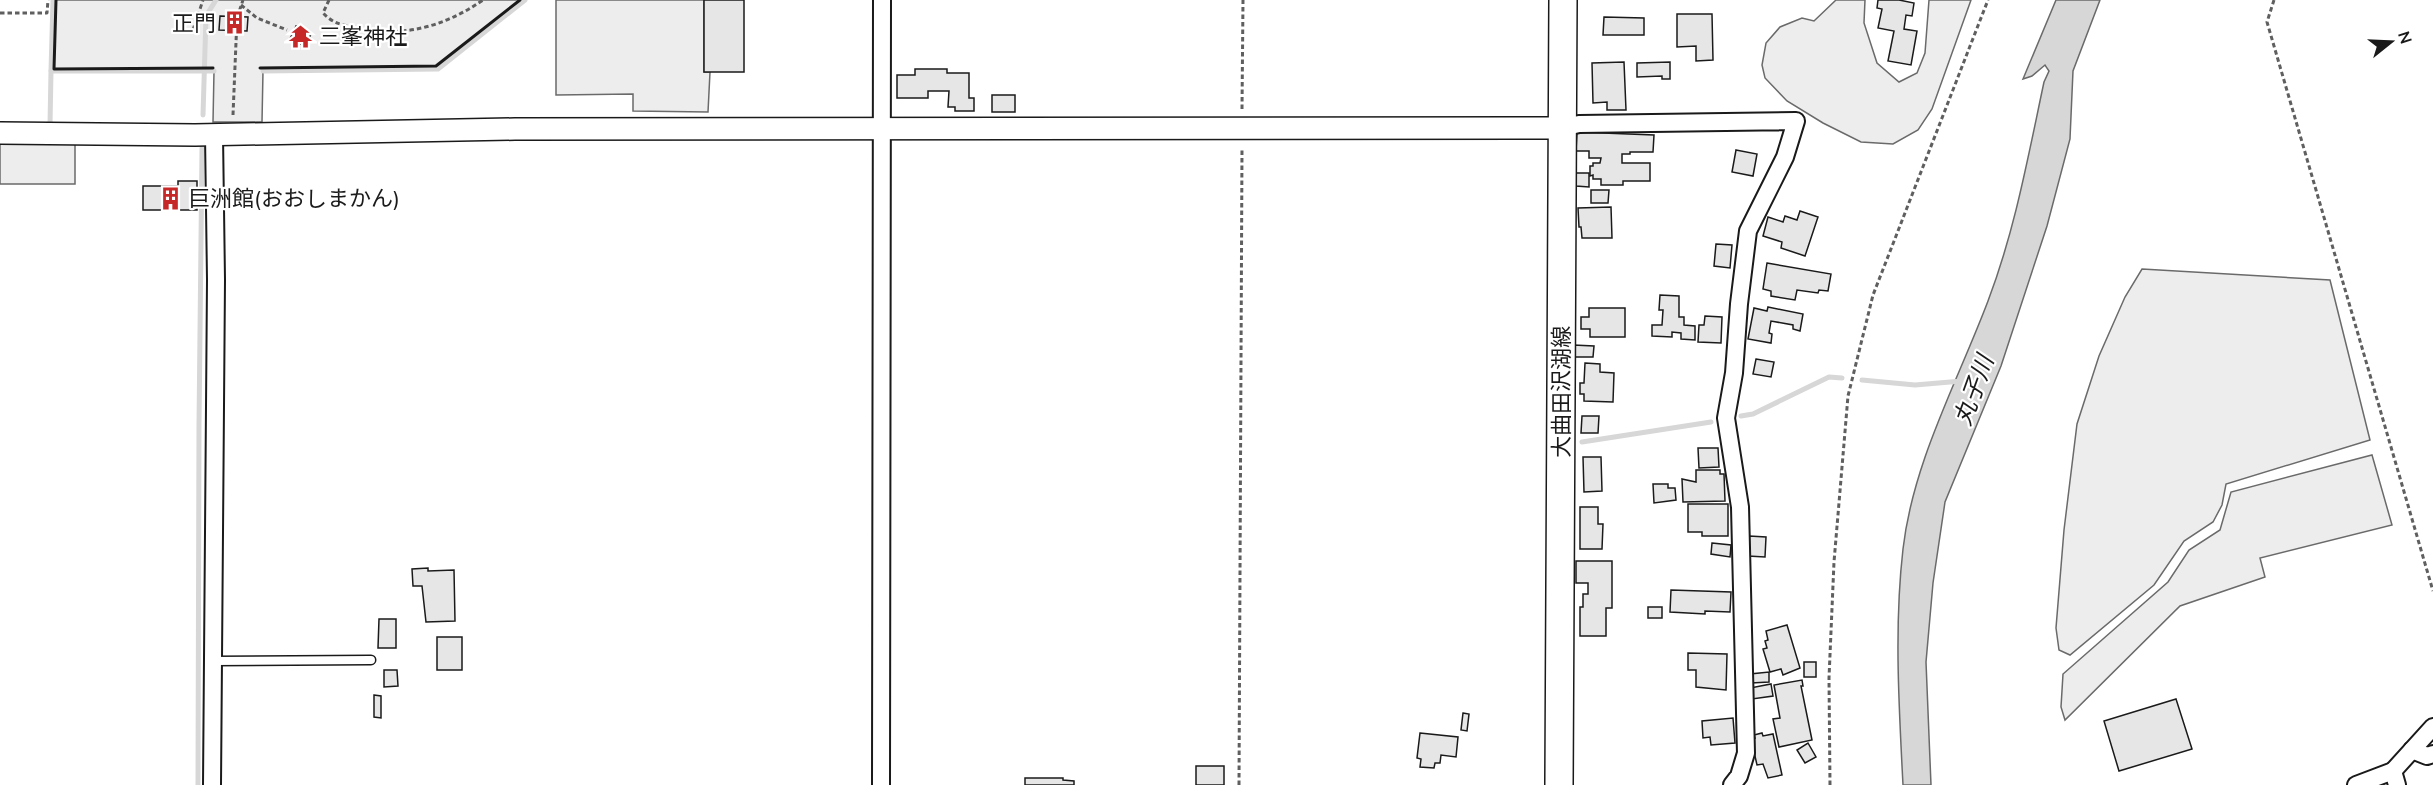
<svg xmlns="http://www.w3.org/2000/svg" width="2433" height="785" font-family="Mulish,'Noto Sans JP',sans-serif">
<rect width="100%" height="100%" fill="#fff"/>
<!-- built -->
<g fill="#ededed" stroke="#6a6a6a" stroke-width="1.5">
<path d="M 53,0 L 525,0 L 438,69 L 263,71 L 262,122 L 213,122 L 214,71 L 51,71 Z"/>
<path d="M 556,0 L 704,0 L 704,72 L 710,72 L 708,112 L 633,111 L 633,94 L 556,95 Z"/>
<path d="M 1836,0 L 1865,0 L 1864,23 L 1877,63 L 1899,82 L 1917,73 L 1925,53 L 1929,0 L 1971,0 L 1932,109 L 1918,130 L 1893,144 L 1861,142 L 1823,123 L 1787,101 L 1765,78 L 1762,65 L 1766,43 L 1780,27 L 1802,18 L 1814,21 Z"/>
<path d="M 75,140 L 75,184 L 0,184 L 0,141 Z"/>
<path d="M 2142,269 L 2330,280 L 2370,440 L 2226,484 L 2222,505 L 2213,522 L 2184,541 L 2154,585 L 2070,655 L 2059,650 L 2056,628 L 2064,530 L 2077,424 L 2099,356 L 2125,297 Z"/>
<path d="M 2372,455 L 2392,525 L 2260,558 L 2265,577 L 2180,606 L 2065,720 L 2061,707 L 2063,674 L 2168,582 L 2189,550 L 2220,530 L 2231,492 Z"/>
</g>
<!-- water -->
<path fill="#d7d7d7" stroke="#6a6a6a" stroke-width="1.5" d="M 2056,0 L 2100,0 L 2073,71 L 2070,139 L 2047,226 L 2001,366 L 1945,502 L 1933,583 L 1926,662 L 1931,785 L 1903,785 C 1899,707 1894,627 1903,549 C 1913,462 1957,383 1988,301 C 2015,230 2028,157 2044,82 L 2049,71 L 2045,65 L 2032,76 L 2023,79 Z"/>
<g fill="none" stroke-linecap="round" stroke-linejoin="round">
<!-- stream -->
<g stroke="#d7d7d7" stroke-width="5">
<path d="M 51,71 L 53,0"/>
<path d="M 263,71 L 438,69 L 525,0"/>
<path d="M 203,115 L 206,16 L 216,0"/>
<path d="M 47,125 L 50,125 L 51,71 L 214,71"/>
<path d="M 1862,380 L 1915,385 L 1962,381"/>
<path d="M 1741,416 L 1753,414 L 1829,377 L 1842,378"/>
<path d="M 1582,442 L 1711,422"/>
<path d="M 198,785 L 199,425 L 202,148"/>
</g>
</g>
<!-- building -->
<g fill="#e6e6e6" stroke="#1a1a1a" stroke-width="1.5">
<rect x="704" y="0" width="40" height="72"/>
<path d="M 1878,0 L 1899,0 L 1914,3 L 1912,16 L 1906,15 L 1904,29 L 1917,31 L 1911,65 L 1888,61 L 1894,31 L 1878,28 L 1882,9 L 1877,8 Z"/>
<path d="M 1677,14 L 1712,14 L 1713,60 L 1696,61 L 1696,46 L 1677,47 Z"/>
<path d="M 220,16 L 248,17 L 247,31 L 219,30 Z"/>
<path d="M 1604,17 L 1644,18 L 1644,35 L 1603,35 Z"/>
<path d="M 296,26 L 311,34 L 305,46 L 290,39 Z"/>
<path d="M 1624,62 L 1626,110 L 1607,110 L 1607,102 L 1593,103 L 1592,63 Z"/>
<path d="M 1670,62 L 1670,79 L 1662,79 L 1662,76 L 1637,77 L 1637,63 Z"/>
<path d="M 915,69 L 947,69 L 947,73 L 969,73 L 969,98 L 974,98 L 974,111 L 955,111 L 955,107 L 948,107 L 949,91 L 928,91 L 928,98 L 897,98 L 897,75 L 915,75 Z"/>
<rect x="992" y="95" width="23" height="17"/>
<path d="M 1577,132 L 1654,135 L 1653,152 L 1630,152 L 1630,154 L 1622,154 L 1622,163 L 1650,163 L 1650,181 L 1623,181 L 1623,185 L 1601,185 L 1601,179 L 1593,179 L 1593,175 L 1590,176 L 1590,166 L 1593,166 L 1593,163 L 1600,163 L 1601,158 L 1589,158 L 1589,151 L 1576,151 Z"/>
<path d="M 1736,150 L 1757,154 L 1753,176 L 1732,172 Z"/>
<path d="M 1576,173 L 1589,173 L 1589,187 L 1576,186 Z"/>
<path d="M 178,181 L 197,181 L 197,210 L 143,210 L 143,186 L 178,186 Z"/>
<path d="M 1591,190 L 1609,190 L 1608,203 L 1591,203 Z"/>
<path d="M 1611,207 L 1612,238 L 1582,238 L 1581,227 L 1579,227 L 1578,208 Z"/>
<path d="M 1800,211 L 1818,217 L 1805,256 L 1781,248 L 1782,242 L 1763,236 L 1768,217 L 1783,222 L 1785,216 L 1797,220 Z"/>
<path d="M 1716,244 L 1732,245 L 1730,268 L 1714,266 Z"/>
<path d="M 1767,263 L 1831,274 L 1828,291 L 1819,290 L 1818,293 L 1797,290 L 1795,300 L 1771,296 L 1771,291 L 1763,289 Z"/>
<path d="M 1660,295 L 1679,296 L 1679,317 L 1684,317 L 1684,325 L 1695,326 L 1695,340 L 1681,339 L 1681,333 L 1672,332 L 1672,337 L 1652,336 L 1652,325 L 1662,325 L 1663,310 L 1659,310 Z"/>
<path d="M 1768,307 L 1803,314 L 1800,331 L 1793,329 L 1793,325 L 1771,321 L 1769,333 L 1772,334 L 1771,343 L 1748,339 L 1754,308 L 1767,311 Z"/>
<path d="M 1589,308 L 1625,308 L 1625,337 L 1590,337 L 1590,329 L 1581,329 L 1581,317 L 1589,317 Z"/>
<path d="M 1705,316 L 1722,317 L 1721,343 L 1698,342 L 1699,325 L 1704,325 Z"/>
<path d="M 1573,345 L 1594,346 L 1593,357 L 1572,357 Z"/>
<path d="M 1756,359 L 1774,362 L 1771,377 L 1753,374 Z"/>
<path d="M 1585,363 L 1600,364 L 1600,372 L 1614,373 L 1613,402 L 1584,401 L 1584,394 L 1580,394 L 1580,383 L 1584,383 Z"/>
<path d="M 1582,416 L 1599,416 L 1598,433 L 1581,433 Z"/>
<path d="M 1698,448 L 1718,448 L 1719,467 L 1699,468 Z"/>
<path d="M 1583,457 L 1601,457 L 1602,491 L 1584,492 Z"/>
<path d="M 1696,470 L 1720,470 L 1720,474 L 1724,474 L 1725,501 L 1683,502 L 1682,479 L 1696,482 Z"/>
<path d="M 1653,484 L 1668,484 L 1668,488 L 1675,488 L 1676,500 L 1654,503 Z"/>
<path d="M 1688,504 L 1728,504 L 1728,536 L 1702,536 L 1702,532 L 1688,532 Z"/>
<path d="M 1580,507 L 1598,507 L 1598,524 L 1603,524 L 1602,549 L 1580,549 Z"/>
<path d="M 1749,536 L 1766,537 L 1765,557 L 1748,556 Z"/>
<path d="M 1712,543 L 1731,545 L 1730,557 L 1711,554 Z"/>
<path d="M 1576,561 L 1612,561 L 1612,608 L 1606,608 L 1606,636 L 1580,636 L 1580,607 L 1583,607 L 1583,594 L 1588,594 L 1588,583 L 1576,583 Z"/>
<path d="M 428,568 L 428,571 L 454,570 L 455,621 L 426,622 L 422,586 L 413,586 L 412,569 Z"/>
<path d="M 1671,590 L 1731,592 L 1730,612 L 1705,611 L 1705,614 L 1670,612 Z"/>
<rect x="1648" y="607" width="14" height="11"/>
<path d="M 379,619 L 396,619 L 396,648 L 378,648 Z"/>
<path d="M 1787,625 L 1800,668 L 1783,675 L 1781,669 L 1770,672 L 1763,649 L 1767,648 L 1765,641 L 1768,640 L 1766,631 Z"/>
<rect x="437" y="637" width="25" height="33"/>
<path d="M 1688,653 L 1727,654 L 1726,690 L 1696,687 L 1696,670 L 1688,670 Z"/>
<rect x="1804" y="662" width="12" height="15"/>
<path d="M 384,670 L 397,670 L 398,686 L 384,687 Z"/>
<path d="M 1769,672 L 1769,682 L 1751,683 L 1750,674 Z"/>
<path d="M 1802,680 L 1803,686 L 1801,686 L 1812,740 L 1779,747 L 1773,719 L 1780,718 L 1774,685 Z"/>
<path d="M 1771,684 L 1773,696 L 1752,699 L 1750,688 Z"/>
<path d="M 374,695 L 381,696 L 381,718 L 374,717 Z"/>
<path d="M 2176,699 L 2192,749 L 2119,771 L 2104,721 Z"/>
<path d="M 1463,713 L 1469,714 L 1467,731 L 1461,730 Z"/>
<path d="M 1733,718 L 1735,743 L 1711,745 L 1710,737 L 1703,738 L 1702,721 Z"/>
<path d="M 1420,733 L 1458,737 L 1456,757 L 1441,755 L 1440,763 L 1435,763 L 1434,768 L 1420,767 L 1421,759 L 1417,758 Z"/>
<path d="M 1762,733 L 1763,736 L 1773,734 L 1782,775 L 1768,778 L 1763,764 L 1757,765 L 1751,738 L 1755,738 L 1754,735 Z"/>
<path d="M 1808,743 L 1816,757 L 1805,763 L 1797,750 Z"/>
<rect x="1196" y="766" width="28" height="19"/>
<path d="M 1025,778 L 1063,778 L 1063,780 L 1074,781 L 1074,785 L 1025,785 Z"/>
</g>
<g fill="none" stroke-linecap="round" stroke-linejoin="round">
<defs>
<path id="service" d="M 213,661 L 371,660"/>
<g id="minor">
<path d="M 1562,128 L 1579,124 L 1796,121 L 1785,157 L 1748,231 L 1739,304 L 1734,373 L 1726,418 L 1740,507 L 1746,753 L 1739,776 L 1732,785"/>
<path d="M 2412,750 L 2427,756 L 2433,754"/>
<path d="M 2393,771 L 2433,727"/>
<path d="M 212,785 L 216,280 L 214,135"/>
<path d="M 881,785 L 882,0"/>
<path d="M 2356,785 L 2393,771 L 2397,785"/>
</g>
<path id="tertiary" d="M 0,133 L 195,135 L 515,129 L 1562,128"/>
<path id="primary" d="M 1559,785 L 1563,0"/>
</defs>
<!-- service casing -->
<use href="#service" stroke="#1a1a1a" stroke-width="11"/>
<!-- minor casing -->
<use href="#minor" stroke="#1a1a1a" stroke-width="20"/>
<!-- tertiary casing -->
<use href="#tertiary" stroke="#1a1a1a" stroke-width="24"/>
<!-- primary casing -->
<use href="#primary" stroke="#1a1a1a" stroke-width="30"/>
<!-- path -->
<g stroke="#5f5f5f" stroke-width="3" stroke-dasharray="4.5 3" stroke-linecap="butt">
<path d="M 329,0 L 323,13 C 334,24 340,24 356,28 C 402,38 444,27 483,0"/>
<path d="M 2274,0 L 2267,22 L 2433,591"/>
<path d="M 241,5 L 257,18 L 287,30"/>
<path d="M 0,13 L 47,13 L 48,0"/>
<path d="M 193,30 L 203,0"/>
<path d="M 1242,109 L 1243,0"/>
<path d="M 233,115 L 237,18 L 243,0"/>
<path d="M 1239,785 L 1242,149"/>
<path d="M 1830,785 L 1829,678 L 1834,562 L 1848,396 L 1873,295 L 1988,0"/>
</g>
<!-- service -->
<use href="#service" stroke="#fff" stroke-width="8"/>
<!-- minor -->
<use href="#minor" stroke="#fff" stroke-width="16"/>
<!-- tertiary -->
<use href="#tertiary" stroke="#fff" stroke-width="21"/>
<!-- primary -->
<use href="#primary" stroke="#fff" stroke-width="27"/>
<!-- wall -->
<g stroke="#1a1a1a" stroke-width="3">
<path d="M 56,0 L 54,69 L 213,68"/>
<path d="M 260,68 L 436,66 L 520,0"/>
</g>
</g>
<!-- icons -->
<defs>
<symbol id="building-bare" viewBox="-9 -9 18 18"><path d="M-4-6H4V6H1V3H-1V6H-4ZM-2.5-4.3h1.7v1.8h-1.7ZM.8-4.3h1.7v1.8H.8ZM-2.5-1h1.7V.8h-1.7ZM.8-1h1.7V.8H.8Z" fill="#c62828" stroke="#fff" stroke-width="2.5" paint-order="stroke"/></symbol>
<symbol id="temple-bare" viewBox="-9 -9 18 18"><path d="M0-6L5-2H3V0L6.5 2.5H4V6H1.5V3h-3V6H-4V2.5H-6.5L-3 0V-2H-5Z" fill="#c62828" stroke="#fff" stroke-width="2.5" paint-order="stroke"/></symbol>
</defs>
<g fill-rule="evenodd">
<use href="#building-bare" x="218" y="6" width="33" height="33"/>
<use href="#temple-bare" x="284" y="20" width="33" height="33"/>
<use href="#building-bare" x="154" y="182" width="33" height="33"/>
</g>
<g text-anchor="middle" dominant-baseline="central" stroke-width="4.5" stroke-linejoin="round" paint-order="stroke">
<!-- poi labels -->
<g font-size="22" fill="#1a1a1a" stroke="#fff" text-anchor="start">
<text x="216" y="23" text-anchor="end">正門</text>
<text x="319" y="36">三峯神社</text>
<text x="188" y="198">巨洲館(おおしまかん)</text>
</g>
<!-- street labels -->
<g font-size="22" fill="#1a1a1a" stroke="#fff">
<text transform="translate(1561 392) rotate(-90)">大曲田沢湖線</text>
</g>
<!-- water labels -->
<g font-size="24" font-style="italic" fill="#1a1a1a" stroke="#fff">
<text transform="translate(1973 390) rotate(-70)">丸子川</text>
</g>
</g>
<!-- north arrow -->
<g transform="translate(2391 42) rotate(72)" stroke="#ffffff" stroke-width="4.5" paint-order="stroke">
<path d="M0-4.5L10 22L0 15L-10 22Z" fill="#1a1a1a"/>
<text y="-9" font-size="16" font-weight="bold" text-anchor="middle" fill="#1a1a1a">N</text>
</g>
</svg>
